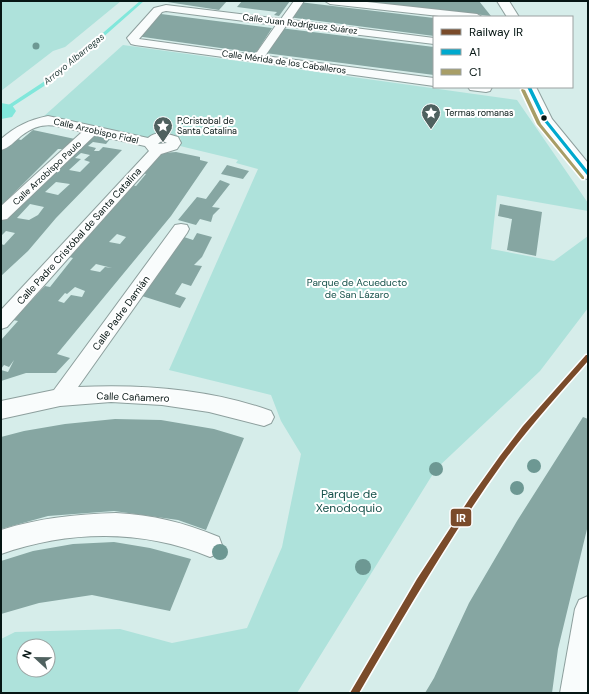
<svg xmlns="http://www.w3.org/2000/svg" width="589" height="694" font-family="'DM Sans',sans-serif">
<rect width="100%" height="100%" fill="#d6edea"/>
<!-- green -->
<g fill="#aee2db" fill-rule="evenodd">
<path d="M 1,1 L 121,1 L 65,47 L 53,51 L 1,91 Z"/>
<path d="M 123,45 L 517,100 L 588,203 L 588,211 L 497,195 L 491,249 L 554,261 L 588,236 L 588,308 L 540,371 L 436,469 L 297,693 L 1,693 L 1,639 L 15,632 L 120,629 L 172,643 L 247,628 L 282,547 L 301,454 L 281,421 L 271,395 L 169,370 L 258,169 L 236,163 L 238,160 L 180,146 L 181,139 C 168,130 161,131 148,139 L 43,117 ZM 24,646 L 48,646 L 48,670 L 24,670 Z"/>
</g>
<g fill="none" stroke-linecap="round" stroke-linejoin="round">
<!-- stream -->
<path fill="#81e7db" fill-rule="evenodd" d="M 140,1 L 144,1 L 58,77 L 4,112 L 1,112 L 1,110 L 54,75 Z"/>
<!-- river -->
<path fill="#81e7db" fill-rule="evenodd" d="M 1,103 L 12,105 L 16,111 L 12,117 L 1,119 Z"/>
</g>
<!-- building -->
<g fill="#86a6a2" fill-rule="evenodd">
<path d="M 161,1 L 227,1 L 219,10 Z"/>
<path d="M 242,1 L 290,1 L 279,16 L 274,15 L 277,12 L 237,7 Z"/>
<path d="M 368,1 L 479,1 L 491,16 L 368,2 Z"/>
<path d="M 299,2 L 434,18 L 434,36 L 288,17 Z"/>
<path d="M 153,13 L 272,28 L 256,53 L 129,35 Z"/>
<path d="M 280,28 L 434,47 L 434,75 L 265,53 Z"/>
<path d="M 33,130 L 75,139 L 64,149 L 58,149 L 1,206 L 1,149 L 14,138 L 21,140 Z"/>
<path d="M 94,134 L 110,139 L 106,144 L 93,142 L 88,146 L 96,148 L 94,151 L 99,151 L 103,147 L 122,150 L 56,218 L 28,251 L 1,276 L 1,244 L 4,245 L 15,233 L 6,231 L 1,236 L 1,215 ZM 81,153 L 90,155 L 84,160 L 90,162 L 80,172 L 69,170 L 81,159 L 75,158 ZM 56,182 L 70,184 L 58,195 L 45,192 ZM 30,204 L 44,207 L 38,215 L 29,220 L 17,218 Z"/>
<path d="M 176,152 L 200,157 L 200,160 L 208,162 L 171,216 L 57,354 L 70,358 L 56,373 L 26,373 L 1,381 L 1,370 L 8,372 L 14,360 L 9,367 L 4,365 L 1,369 L 1,340 L 18,321 L 13,320 L 45,286 L 50,287 L 73,258 L 66,256 L 92,227 L 95,228 L 132,185 L 136,186 L 146,174 L 143,173 L 163,153 ZM 117,234 L 126,237 L 120,244 L 109,242 ZM 96,264 L 112,268 L 105,267 L 100,272 L 90,270 ZM 75,287 L 85,291 L 82,297 L 71,295 L 64,303 L 58,301 L 65,293 L 67,294 Z"/>
<path d="M 227,165 L 249,171 L 243,179 L 221,174 Z"/>
<path d="M 220,180 L 230,184 L 212,207 L 220,208 L 213,215 L 211,222 L 200,219 L 196,225 L 178,220 L 197,197 L 206,199 Z"/>
<path d="M 500,204 L 542,212 L 536,256 L 507,250 L 512,219 L 498,216 Z"/>
<path d="M 197,233 L 212,237 L 202,257 L 194,265 L 202,266 L 191,286 L 182,283 L 175,294 L 186,298 L 180,308 L 142,296 L 169,258 L 173,251 L 184,237 L 193,240 Z"/>
<path d="M 583,417 L 588,419 L 588,525 L 558,649 L 552,693 L 425,693 L 434,678 L 469,603 L 517,521 Z"/>
<path d="M 115,419 L 161,420 L 214,429 L 244,438 L 206,530 L 178,520 L 114,511 L 48,516 L 1,529 L 1,437 L 24,431 L 65,424 Z"/>
<path d="M 114,542 L 150,548 L 191,559 L 170,611 L 92,595 L 39,603 L 1,614 L 1,561 L 33,551 L 73,544 Z"/>
</g>
<g fill="none" stroke-linecap="round" stroke-linejoin="round">
<defs>
<g id="street">
<path d="M 294,1 L 304,1 L 291,20 L 434,38 L 434,44 L 286,26 L 265,56 L 434,78 L 434,86 L 135,45 L 131,44 L 127,38 L 154,8 L 166,5 L 281,19 ZM 166,11 L 276,25 L 255,55 L 139,39 L 162,12 Z"/>
<path d="M 325,1 L 358,1 L 477,14 L 482,17 L 448,17 L 330,4 Z"/>
<path d="M 468,87 L 492,87 L 490,91 L 486,92 L 470,90 Z"/>
<path d="M 48,116 L 148,138 C 157,130 168,134 178,137 L 181,143 L 177,149 L 161,154 L 7,327 L 1,329 L 1,310 L 149,151 L 145,146 L 95,135 L 7,219 L 1,220 L 1,206 L 82,132 C 58,126 43,119 21,136 C 15,141 9,148 1,150 L 1,139 C 16,126 29,120 48,116 ZM 163,141 L 167,143 L 158,144 L 160,142 Z"/>
<path d="M 181,224 L 187,225 L 189,229 L 187,233 L 78,387 C 143,384 210,389 271,411 L 274,417 L 271,423 L 264,426 L 209,412 L 162,405 L 111,402 L 60,406 L 1,419 L 1,401 L 54,390 L 175,225 Z"/>
<path d="M 116,513 C 153,515 183,522 219,537 L 222,545 L 219,553 L 210,557 C 143,529 69,530 1,554 L 1,530 C 39,518 76,514 116,513 Z"/>
<path d="M 588,596 L 588,693 L 560,693 L 575,609 L 579,600 Z"/>
</g>
<g id="primary">
<path d="M 497,1 L 509,1 L 519,17 L 507,17 Z"/>
<path d="M 522,87 L 536,87 L 552,119 L 588,163 L 588,179 L 582,178 L 537,120 Z"/>
</g>
</defs>
<!-- street casing -->
<use href="#street" stroke="#8d9f9d" stroke-width="2"/>
<!-- primary casing -->
<use href="#primary" stroke="#8d9f9d" stroke-width="2"/>
<!-- street -->
<use href="#street" fill="#f9fcfc" fill-rule="evenodd"/>
<!-- primary -->
<use href="#primary" fill="#f9fcfc" fill-rule="evenodd"/>
<defs>
<path id="bus-1" d="M 527,87 L 531,87 L 547,120 L 588,171 L 588,175 L 587,175 L 543,120 Z"/>
<path id="bus-2" d="M 522,89 L 525,90 L 541,124 L 584,177 L 584,179 L 582,179 L 537,124 L 521,90 Z"/>
</defs>
<!-- bus-1 casing -->
<use href="#bus-1" stroke="#fff" stroke-width="3"/>
<!-- bus-2 casing -->
<use href="#bus-2" stroke="#fff" stroke-width="3"/>
<!-- bus-1 -->
<use href="#bus-1" fill="#00a9ce" fill-rule="evenodd"/>
<!-- bus-2 -->
<use href="#bus-2" fill="#a89e67" fill-rule="evenodd"/>
<defs>
<path id="rail-1" d="M 586,355 L 588,355 L 588,361 C 559,394 530,426 504,461 C 451,535 405,614 359,693 L 350,693 L 417,579 L 470,498 L 500,456 L 523,426 Z"/>
</defs>
<!-- rail-1 casing -->
<use href="#rail-1" stroke="#fff" stroke-width="3"/>
<!-- rail-1 -->
<use href="#rail-1" fill="#7a4b2a" fill-rule="evenodd"/>
</g>
<!-- trees -->
<g fill="#6d9893">
<circle cx="36" cy="46" r="3.5"/>
<circle cx="534" cy="466" r="7"/>
<circle cx="436" cy="469" r="7"/>
<circle cx="517" cy="488" r="7"/>
<circle cx="220" cy="552" r="8"/>
<circle cx="363" cy="567" r="8"/>
</g>
<!-- icons -->
<defs>
<symbol id="sight-pin" viewBox="-11 -11 22 30"><path d="M0 17L-7.5 6A9.5 9.5 0 1 1 7.5 6Z" fill="#4f615f" stroke="#fff"/><path d="M0-6L1.8-2.2L6-1.7L2.9 1.2L3.7 5.4L0 3.3L-3.7 5.4L-2.9 1.2L-6-1.7L-1.8-2.2Z" fill="#fff"/></symbol>
</defs>
<g fill-rule="evenodd">
<use href="#sight-pin" x="420" y="102" width="22" height="30"/>
<use href="#sight-pin" x="152" y="115" width="22" height="30"/>
</g>
<!-- markers -->
<circle fill="#061614" stroke="#fff" stroke-width="1.5" cx="544" cy="118" r="3.5"/>
<g text-anchor="middle" dominant-baseline="central" stroke-width="4" stroke-linejoin="round" paint-order="stroke">
<!-- far-street labels -->
<g font-size="9" fill="#061614" stroke="#fff">
<text transform="translate(300 24) rotate(7)">Calle Juan Rodríguez Suárez</text>
<text transform="translate(284 62) rotate(8)">Calle Mérida de los Caballeros</text>
<text transform="translate(96 131) rotate(13)">Calle Arzobispo Fidel</text>
<text transform="translate(47 173) rotate(-43)">Calle Arzobispo Paulo</text>
</g>
<!-- far-water labels -->
<g font-size="9" font-style="italic" fill="#233b38" stroke="#fff">
<text transform="translate(74 59) rotate(-39)">Arroyo Albarregas</text>
</g>
<!-- far-poi labels -->
<g font-size="9" fill="#061614" stroke="#fff" text-anchor="start">
<text x="445" y="113">Termas romanas</text>
<text x="177" y="121">P.Cristobal de<tspan x="177" dy="10">Santa Catalina</tspan></text>
</g>
<!-- street labels -->
<g font-size="10" fill="#061614" stroke="#fff">
<text transform="translate(79 236) rotate(-48)">Calle Padre Cristóbal de Santa Catalina</text>
<text transform="translate(121 313) rotate(-54)">Calle Padre Damián</text>
<text transform="translate(133 397) rotate(2)">Calle Cañamero</text>
</g>
<!-- park labels -->
<g font-size="10" fill="#17524b" stroke="#fff">
<text x="357" y="282">Parque de Acueducto<tspan x="357" dy="12">de San Lázaro</tspan></text>
</g>
<!-- near-park labels -->
<g font-size="12" fill="#17524b" stroke="#fff">
<text x="349" y="494">Parque de<tspan x="349" dy="14">Xenodoquio</tspan></text>
</g>
</g>
<rect stroke="#fff" stroke-width="1.5" x="450" y="508" width="22" height="19" rx="4" fill="#7a4b2a"/>
<g font-size="11" text-anchor="middle" font-weight="bold" fill="#fff">
<text x="461" y="522">IR</text>
</g>
<!-- border -->
<rect width="589" height="694" fill="none" stroke="#061614" stroke-width="4"/>
<!-- legend -->
<rect x="433" y="16" width="140" height="72" fill="#ffffff" stroke="#9ba2a1"/>
<rect x="441" y="29" width="20" height="6" fill="#7a4b2a" stroke="#9ba2a1"/>
<text x="469" y="36" font-size="12" fill="#061614">Railway IR</text>
<rect x="441" y="49" width="20" height="6" fill="#00a9ce" stroke="#9ba2a1"/>
<text x="469" y="56" font-size="12" fill="#061614">A1</text>
<rect x="441" y="69" width="20" height="6" fill="#a89e67" stroke="#9ba2a1"/>
<text x="469" y="76" font-size="12" fill="#061614">C1</text>
<!-- north arrow -->
<g transform="translate(36 658) rotate(292)"><circle r="19" fill="#ffffff" stroke="#9ba2a1"/>
<path d="M0-3L7 15L0 10L-7 15Z" fill="#4f615f"/>
<text y="-6" font-size="11" font-weight="bold" text-anchor="middle" fill="#061614">N</text>
</g>
</svg>
